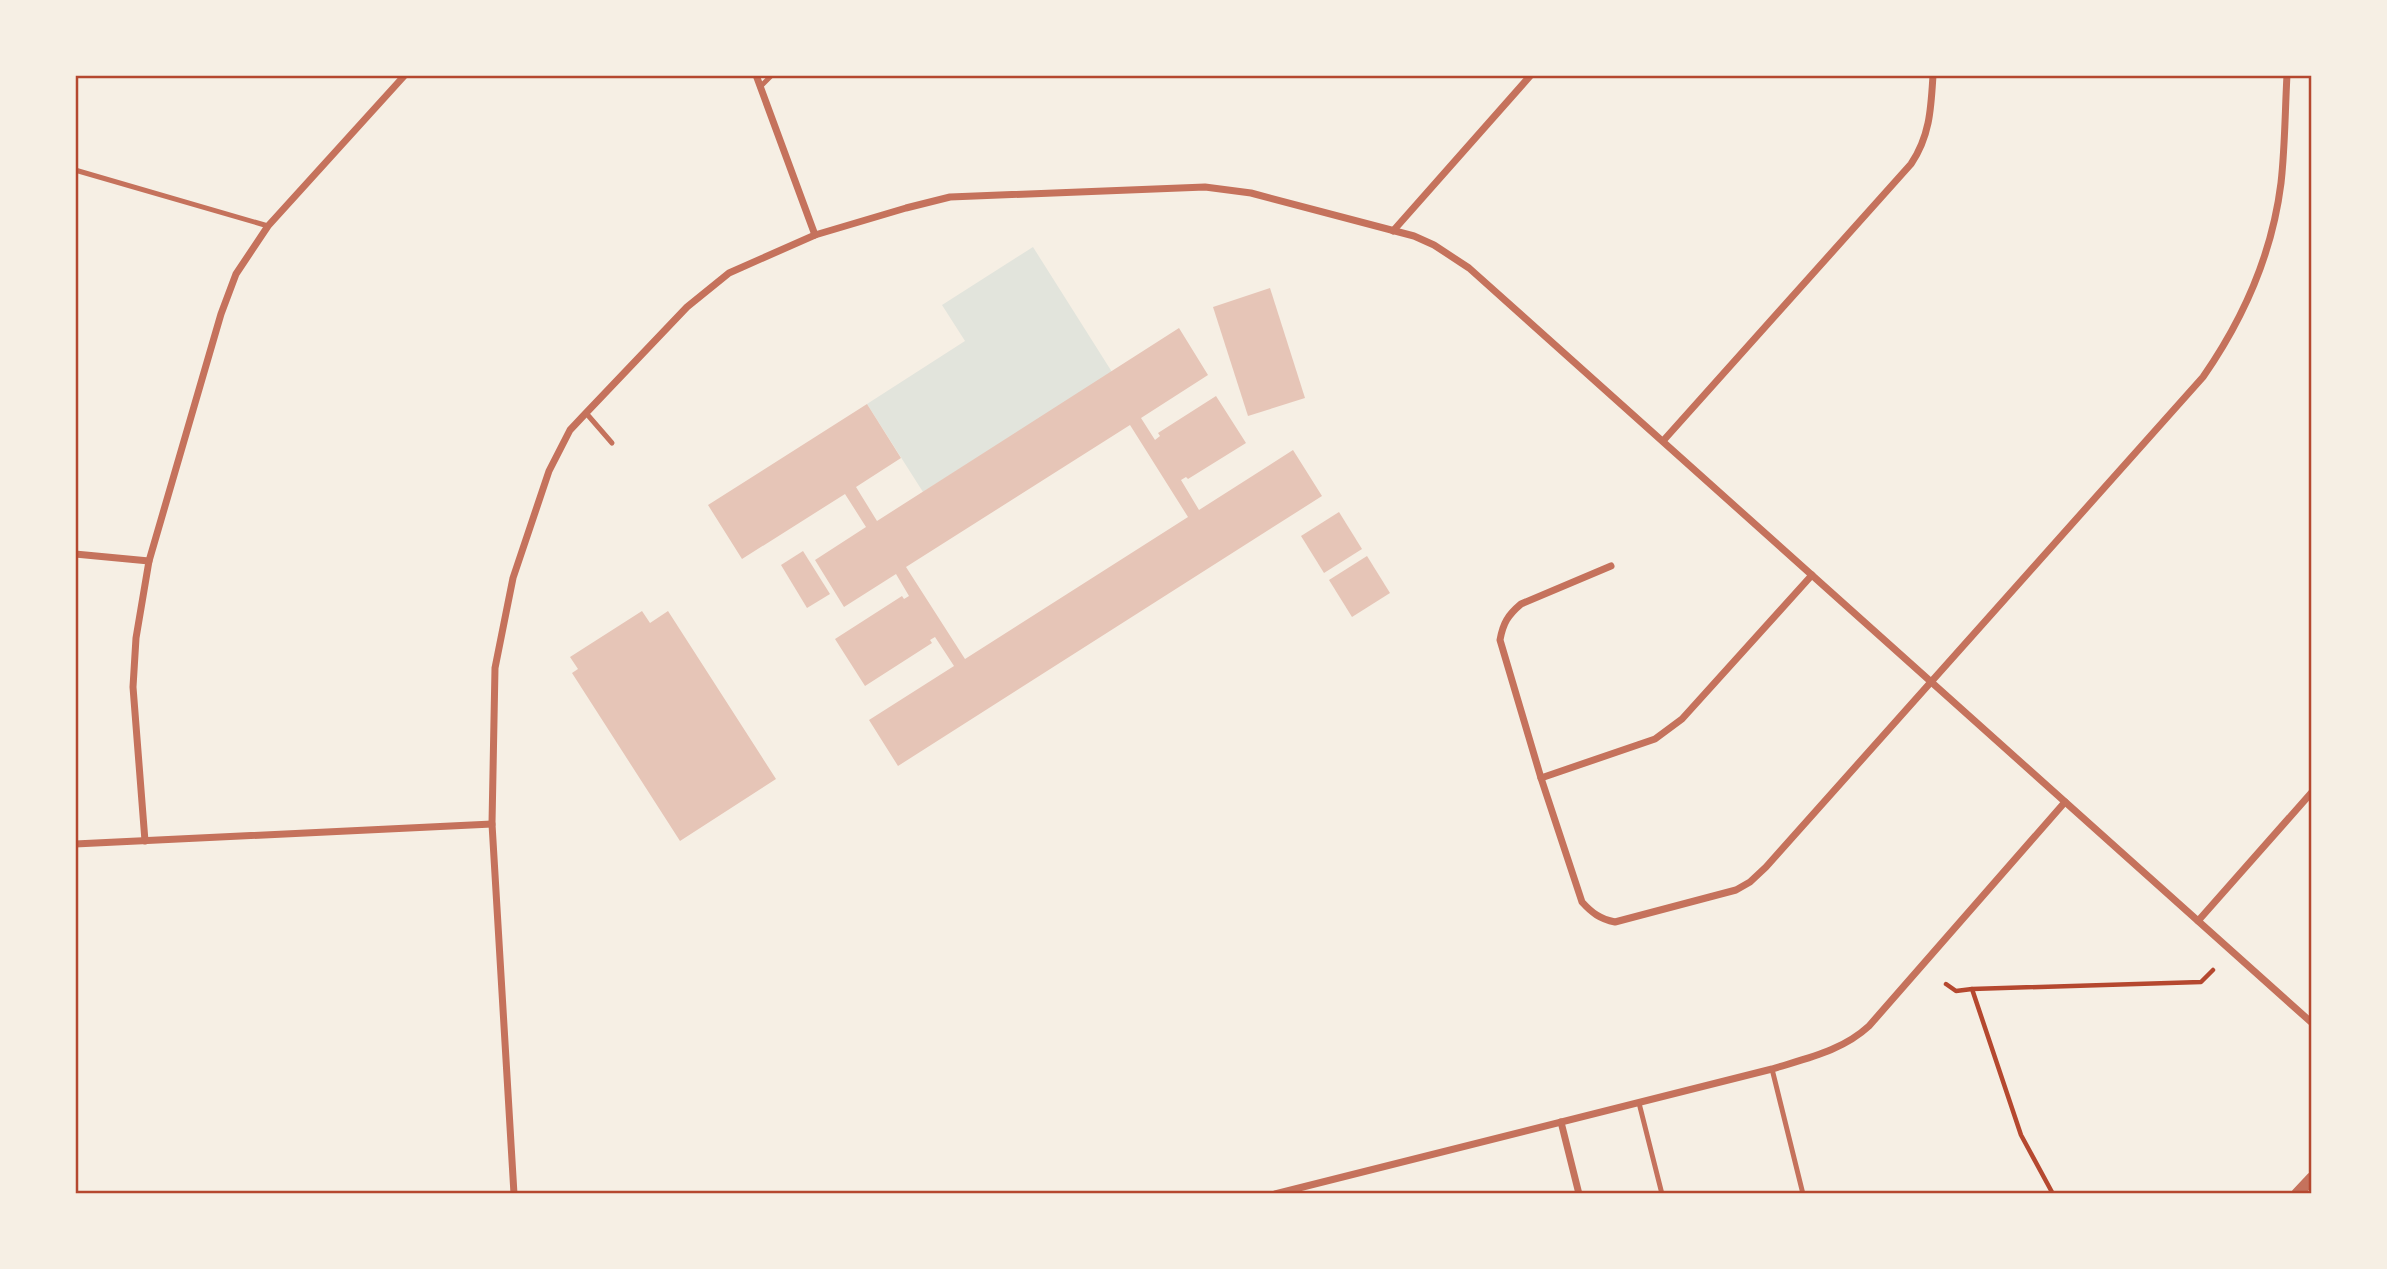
<svg xmlns="http://www.w3.org/2000/svg" width="2387" height="1269" font-family="'Alegreya Sans',sans-serif">
<rect width="100%" height="100%" fill="#f6efe4"/>
<!-- green -->
<path fill="#e2e4dc" d="M 1033,247 L 1112,372 L 923,492 L 867,404 L 965,341 L 942,305 Z"/>
<!-- building -->
<g fill="#e6c5b7" fill-rule="evenodd">
<path d="M 1270,288 L 1305,398 L 1248,416 L 1213,307 Z"/>
<path d="M 1179,328 L 1208,375 L 1141,418 L 1155,440 L 1160,436 L 1158,433 L 1216,396 L 1246,443 L 1188,479 L 1186,477 L 1181,480 L 1199,510 L 1293,450 L 1322,496 L 898,766 L 869,720 L 954,666 L 935,637 L 930,640 L 932,643 L 865,686 L 835,639 L 902,596 L 904,599 L 909,596 L 896,574 L 844,607 L 815,560 L 866,527 L 845,494 L 742,559 L 708,505 L 867,404 L 901,458 L 856,487 L 877,521 ZM 1130,425 L 1188,517 L 965,659 L 906,567 Z"/>
<path d="M 1339,512 L 1362,549 L 1324,573 L 1301,536 Z"/>
<path d="M 803,551 L 830,594 L 807,608 L 781,565 Z"/>
<path d="M 1367,556 L 1390,593 L 1352,617 L 1329,580 Z"/>
<path d="M 642,611 L 650,623 L 668,611 L 776,779 L 680,841 L 572,673 L 578,669 L 570,657 Z"/>
</g>
<g fill="none" stroke-linecap="round" stroke-linejoin="round">
<!-- path -->
<g stroke="#b5482f" stroke-width="4.5">
<path d="M 1946,984 L 1956,991 L 1972,989 L 2021,1135 L 2053,1194"/>
<path d="M 1972,989 L 2201,982 L 2213,970"/>
</g>
<!-- service -->
<g stroke="#c5725c" stroke-width="5">
<path d="M 760,87 L 772,75"/>
<path d="M 75,170 L 268,226"/>
<path d="M 586,413 L 612,443"/>
<path d="M 1772,1069 L 1803,1194"/>
<path d="M 1639,1103 L 1662,1194"/>
</g>
<!-- minor -->
<g stroke="#c5725c" stroke-width="7">
<path d="M 756,75 L 815,235"/>
<path d="M 1393,231 L 1531,75"/>
<path d="M 1663,441 L 1911,164 C 1930,136 1931,108 1933,75"/>
<path d="M 75,554 L 149,561"/>
<path d="M 1611,566 L 1521,604 C 1508,615 1503,623 1500,640 L 1541,778 L 1582,902 C 1592,913 1600,919 1615,922 L 1736,890 L 1750,882 L 1766,867 L 2203,377 C 2244,318 2272,255 2281,183 C 2285,148 2285,111 2287,75"/>
<path d="M 1541,778 L 1655,739 L 1682,719 L 1812,575"/>
<path d="M 145,841 L 133,687 L 136,638 L 149,561 L 221,314 L 236,274 L 268,226 L 405,75"/>
<path d="M 75,844 L 492,824"/>
<path d="M 2198,921 L 2312,792"/>
<path d="M 1561,1122 L 1579,1194"/>
<path d="M 514,1194 L 492,824 L 495,668 L 513,578 L 549,471 L 570,430 L 586,413 L 687,307 L 729,273 L 815,235 L 906,208 L 950,197 L 1205,187 L 1251,193 L 1414,236 L 1434,245 L 1469,268 L 2312,1023"/>
<path d="M 1275,1194 L 1772,1069 C 1807,1058 1842,1051 1869,1026 L 2065,802"/>
</g>
<!-- tertiary -->
<path stroke="#c5725c" stroke-width="12" d="M 2297,1194 L 2312,1178"/>
</g>
<!-- border -->
<rect width="2387" height="1269" fill="none" stroke="#f6efe4" stroke-width="154"/>
<rect x="77" y="77" width="2233" height="1115" fill="none" stroke="#b5482f" stroke-width="2.5"/>
</svg>
